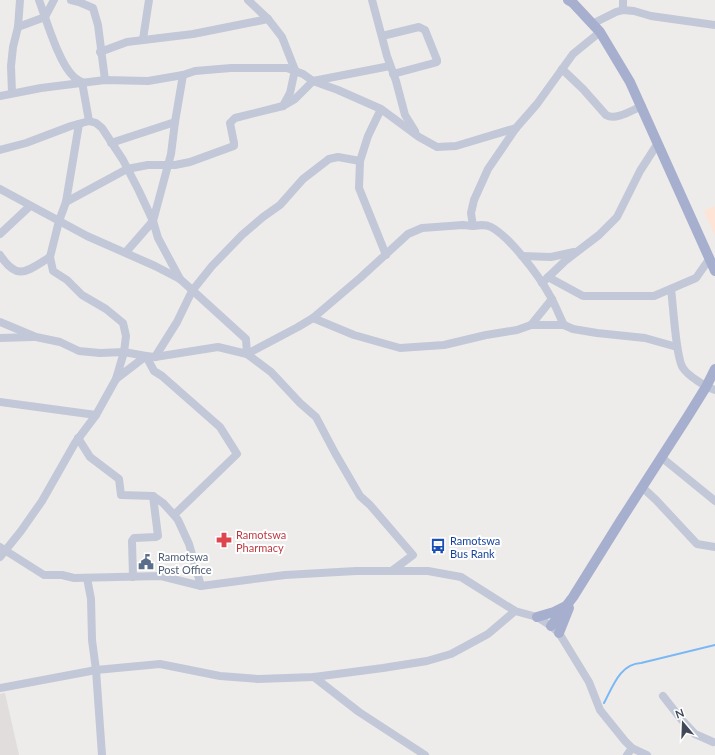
<svg xmlns="http://www.w3.org/2000/svg" width="715" height="755" font-family="Lato,sans-serif">
<rect width="100%" height="100%" fill="#eeecea"/>
<!-- education -->
<path fill="#e0dddc" d="M 5,693 L 19,755 L 0,755 L 0,694 Z"/>
<!-- medical -->
<path fill="#fde4d6" d="M 715,206 L 715,236 L 704,211 Z"/>
<g fill="none" stroke-linecap="round" stroke-linejoin="round">
<!-- stream -->
<path stroke="#7ab8f5" stroke-width="2" d="M 604,703 C 613,686 620,664 641,663 L 715,645"/>
<!-- minor -->
<g stroke="#c2c8d8" stroke-width="8">
<path d="M 39,0 C 46,19 59,64 74,77 C 76,79 80,81 82,82 L 89,121"/>
<path d="M 71,0 L 79,2 L 93,8 L 98,25 L 105,80"/>
<path d="M 248,0 L 268,19 L 282,37 L 295,70 L 290,93 L 283,106"/>
<path d="M 372,0 L 387,56 L 396,81 L 405,115 L 415,131"/>
<path d="M 623,0 L 623,10"/>
<path d="M 592,24 L 616,12 L 623,10 L 634,11 L 651,16 L 715,25"/>
<path d="M 18,27 L 45,17 L 54,0"/>
<path d="M 382,36 L 419,27 L 425,30 L 437,60 L 437,62 L 434,63 L 393,74"/>
<path d="M 143,39 L 149,0"/>
<path d="M 100,52 L 127,42 L 193,34 L 268,19"/>
<path d="M 562,69 L 583,89 L 606,115 C 616,121 632,110 642,106"/>
<path d="M 12,93 L 11,66 L 13,47 L 18,27 L 20,0"/>
<path d="M 0,96 L 41,88 L 105,80 L 148,81 L 183,75 L 195,71 L 231,68 L 287,68 L 303,74 L 313,81 L 338,90 L 381,109 L 419,137 L 437,147 L 456,146 L 516,128"/>
<path d="M 381,109 L 368,136 L 360,161 L 359,188 L 386,255"/>
<path d="M 79,124 L 66,202 L 59,221 L 50,257 L 53,271 L 67,280 L 82,295 L 106,309 L 123,323 L 126,336 L 124,352 L 116,379"/>
<path d="M 111,143 L 175,122"/>
<path d="M 0,150 L 26,143 L 71,126 L 89,121 L 96,123 L 102,128 L 123,160 L 139,191 L 153,221 L 158,238 L 180,279"/>
<path d="M 0,189 L 87,236 L 155,266 L 180,279 L 246,339 L 247,354 L 271,372 L 300,403 L 316,417 L 335,453 L 360,496 L 370,505 L 413,555 L 393,570"/>
<path d="M 66,202 L 127,169 L 148,165 L 175,165 L 190,162 L 231,147 L 234,146 L 234,143 L 230,123 L 235,118 L 283,106 L 295,99 L 313,81 L 390,66"/>
<path d="M 473,226 C 479,225 485,224 491,227 C 510,237 539,276 549,294 C 555,304 559,315 564,325"/>
<path d="M 0,234 L 30,206"/>
<path d="M 126,252 L 153,221 L 171,154 L 175,122 L 183,75"/>
<path d="M 0,255 C 18,282 27,271 50,257"/>
<path d="M 522,256 L 551,257 L 574,252"/>
<path d="M 548,277 L 583,296 L 654,296 L 696,278 L 710,258"/>
<path d="M 542,283 L 565,261 L 599,235 L 617,217 L 640,171 L 658,143"/>
<path d="M 671,289 C 673,303 676,359 683,368 C 688,376 706,387 715,390"/>
<path d="M 313,318 L 354,335 L 400,348 L 444,345 L 486,335 L 517,330 L 531,325 L 564,325 L 573,329 L 597,333 L 645,338 L 677,347"/>
<path d="M 0,322 L 36,337 L 60,342 L 79,351 L 100,353 L 124,352 L 146,356 L 154,371 L 162,376 L 220,427 L 237,454 L 174,515"/>
<path d="M 531,325 L 552,299"/>
<path d="M 0,338 L 33,337"/>
<path d="M 155,357 L 177,322 L 192,291 L 212,266 L 242,235 L 263,217 L 280,205 L 303,179 L 329,159 L 338,157 L 360,161"/>
<path d="M 0,402 L 96,415"/>
<path d="M 78,438 L 90,457 L 119,479 L 121,495 L 153,496 L 163,503 L 174,515 L 178,520 L 189,544 L 201,586"/>
<path d="M 661,457 L 715,501"/>
<path d="M 642,487 L 656,500 L 697,544 L 715,547"/>
<path d="M 0,547 L 44,575 L 62,575 L 74,578 L 161,576 L 201,586 L 285,575 L 356,571 L 428,571 L 461,577 L 515,611 L 537,617 L 551,626 L 559,633 L 589,682 L 600,710 L 625,741 L 632,748 L 647,755"/>
<path d="M 0,557 L 21,531 L 42,501 L 75,443 L 96,415 L 116,379 L 146,356 L 155,357 L 218,347 L 247,354 L 298,327 L 313,318 L 360,278 L 408,234 L 422,228 L 463,225 L 473,226 L 471,213 L 474,200 L 488,169 L 516,128 L 537,104 L 573,54 L 600,32"/>
<path d="M 133,577 L 132,541 L 134,538 L 156,537 L 158,536 L 153,496"/>
<path d="M 87,578 L 91,599 L 92,640 L 96,670 L 102,755"/>
<path d="M 314,677 L 359,712 L 425,755"/>
<path d="M 0,688 L 96,670 L 160,664 L 220,676 L 258,679 L 314,677 L 383,668 L 427,661 L 451,654 L 488,634 L 515,611"/>
<path d="M 663,696 L 681,719 L 695,734 L 713,742"/>
<path d="M 627,755 L 632,748"/>
</g>
<!-- major -->
<g stroke="#a7afce" stroke-width="10">
<path d="M 568,0 L 573,3 L 600,32 L 630,82 L 715,271"/>
<path d="M 537,617 L 554,612 L 564,607"/>
<path d="M 551,626 L 573,597 L 621,520 L 688,416 L 706,387 L 715,369"/>
<path d="M 559,633 L 569,608"/>
</g>
</g>
<!-- icons -->
<defs>
<symbol id="pharmacy-bare" viewBox="-9 -9 18 18"><path d="M-2-6h4v4h4v4h-4v4h-4v-4h-4v-4h4Z" fill="#e0444e" stroke="#fff" stroke-width="2.5" paint-order="stroke"/></symbol>
<symbol id="bus-bare" viewBox="-9 -9 18 18"><path d="M-5-6H5V4H4V6H2V4H-2V6H-4V4H-5ZM-3.5-4V0h7V-4ZM-3.5 1.2v1.5H-2V1.2ZM2 1.2v1.5H3.5V1.2Z" fill="#1a4fb4" stroke="#fff" stroke-width="2.5" paint-order="stroke"/></symbol>
<symbol id="civic-bare" viewBox="-9 -9 18 18"><path d="M-.6-6.5H3V-4.5H.6V-3L4-1V1h2V6H-6V1h2V-1L-.6-3ZM-1.2 2.5V6h2.4V2.5Z" fill="#5c6f8a" stroke="#fff" stroke-width="2.5" paint-order="stroke"/></symbol>
</defs>
<g fill-rule="evenodd">
<use href="#pharmacy-bare" x="213" y="529" width="22" height="22"/>
<use href="#bus-bare" x="427" y="535" width="22" height="22"/>
<use href="#civic-bare" x="135" y="551" width="22" height="22"/>
</g>
<g text-anchor="middle" dominant-baseline="central" stroke-width="4" stroke-linejoin="round" paint-order="stroke">
<!-- health labels -->
<g font-size="11" fill="#be3a42" stroke="#fff" text-anchor="start">
<text x="236" y="534">Ramotswa<tspan x="236" dy="13">Pharmacy</tspan></text>
</g>
<!-- transit labels -->
<g font-size="11" fill="#164399" stroke="#fff" text-anchor="start">
<text x="450" y="540">Ramotswa<tspan x="450" dy="13">Bus Rank</tspan></text>
</g>
<!-- service labels -->
<g font-size="11" fill="#4e5e75" stroke="#fff" text-anchor="start">
<text x="158" y="556">Ramotswa<tspan x="158" dy="13">Post Office</tspan></text>
</g>
</g>
<!-- north arrow -->
<g transform="translate(683 723) rotate(341)" stroke="#ffffff" stroke-width="3" paint-order="stroke">
<path d="M0-3L7 15L0 10L-7 15Z" fill="#42485a"/>
<text y="-6" font-size="11" font-weight="bold" text-anchor="middle" fill="#42485a">N</text>
</g>
</svg>
